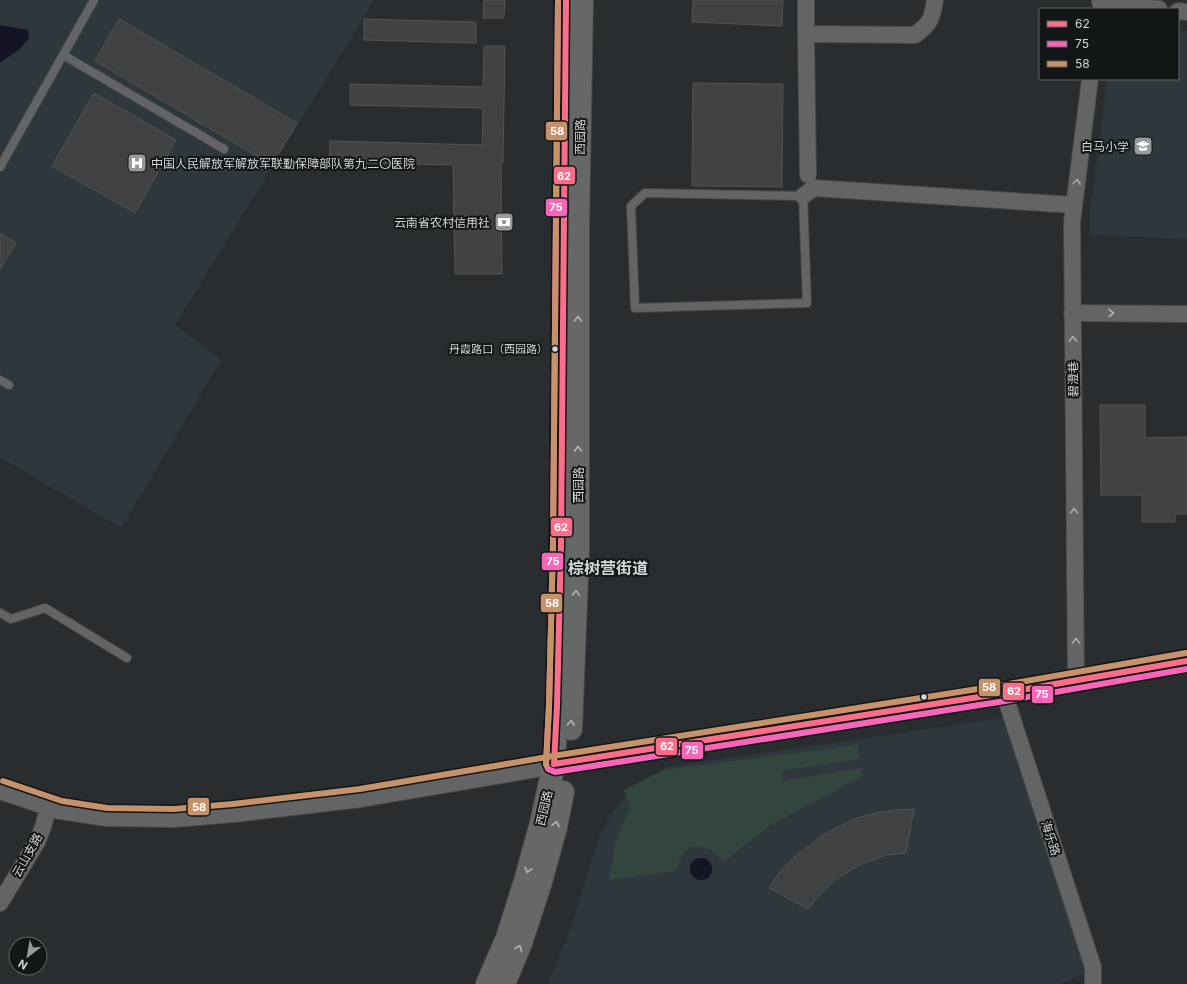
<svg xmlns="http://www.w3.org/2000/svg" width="1187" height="984" font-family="Inter,'Noto Sans SC',sans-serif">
<rect width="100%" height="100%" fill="#2a2d2f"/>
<!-- built -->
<g fill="#2d373c">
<path d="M 0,0 L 374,0 L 175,325 L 221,360 L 121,528 L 0,457 Z"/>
<path d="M 1178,30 L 1187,31 L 1187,239 L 1090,235 L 1090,212 L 1107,79 L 1178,79 Z"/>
<path d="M 1003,718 L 1086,973 L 1061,984 L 548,984 L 569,934 L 597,842 L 613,811 L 634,788 L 667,767 Z"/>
</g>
<!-- green -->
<path fill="#33463d" d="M 857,743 L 860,759 L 781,771 L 783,781 L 861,768 L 863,776 L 772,824 L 723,862 C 711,847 709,848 690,847 L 681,857 L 675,871 L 609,880 L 615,843 L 625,820 L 631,808 L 624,790 L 663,770 L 851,746 Z"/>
<!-- water -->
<g fill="#151326">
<path d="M 0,25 L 28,30 L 29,38 L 21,48 L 0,63 Z"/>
<circle cx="701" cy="869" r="11"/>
</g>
<!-- building -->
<g fill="#404244" stroke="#515354">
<path d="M 484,0 L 505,0 L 504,18 L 483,18 Z"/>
<path d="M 693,0 L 783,0 L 782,26 L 692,22 Z"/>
<path d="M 119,19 L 297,123 L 272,165 L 95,61 Z"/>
<path d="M 364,19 L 476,22 L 476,43 L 364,40 Z"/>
<path d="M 484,46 L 505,46 L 503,163 L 501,163 L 502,274 L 455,274 L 453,165 L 329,162 L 330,141 L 482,145 L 483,108 L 350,105 L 350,84 L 483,87 Z"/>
<path d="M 693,83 L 783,84 L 782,187 L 692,186 Z"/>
<path d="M 94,93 L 176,140 L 135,213 L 52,166 Z"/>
<path d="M 0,233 L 16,243 L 0,269 Z"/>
<path d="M 1100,405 L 1145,405 L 1145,438 L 1187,437 L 1187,514 L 1175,514 L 1175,522 L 1142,522 L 1142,495 L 1101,495 Z"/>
<path d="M 914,809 L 906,853 L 886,855 L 859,865 L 835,880 L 815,900 L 808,909 L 769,888 L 780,872 L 793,858 L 823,835 L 840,826 L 857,818 L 876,813 L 895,810 Z"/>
</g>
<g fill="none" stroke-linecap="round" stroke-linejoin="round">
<defs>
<g id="service">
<path d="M 63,55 L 224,149"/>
<path d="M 0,167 L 94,0"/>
<path d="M 645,193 L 803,196 L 807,303 L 635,308 L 631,206 Z"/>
<path d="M 0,380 L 9,385"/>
<path d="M 0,613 L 11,619 L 45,608 L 127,658"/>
</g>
<g id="minor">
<path d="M 806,0 L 806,34 L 915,35 C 931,23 932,19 935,0"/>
<path d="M 1100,2 L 1159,9"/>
<path d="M 1178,11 L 1187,12"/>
<path d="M 806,34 L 808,175"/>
<path d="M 803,196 L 814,188 L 1074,205"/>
<path d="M 1072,313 L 1187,314"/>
<path d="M 1076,680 L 1072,222 L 1090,79"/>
<path d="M 1004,693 L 1093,967 L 1093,984"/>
<path d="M 0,903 L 37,842 L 43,827 L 49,805"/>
</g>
<path id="tertiary" d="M 0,789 L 60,809 L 106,816 L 174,817 L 234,812 L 361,797 L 554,764 L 1004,693 L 1187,661"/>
<g id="secondary">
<path d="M 571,729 L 578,551 L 578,229 L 582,0"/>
<path d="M 487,984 L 507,938 L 525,881 L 541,823 L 554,764 L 557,706 L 561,544 L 566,0"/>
<path d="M 504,984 L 521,943 L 540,885 L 556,827 L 563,792"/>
</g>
</defs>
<!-- service casing -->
<use href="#service" stroke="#464849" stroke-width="10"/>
<!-- minor casing -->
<use href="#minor" stroke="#464849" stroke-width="18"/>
<!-- tertiary casing -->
<use href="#tertiary" stroke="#464849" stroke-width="22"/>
<!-- secondary casing -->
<use href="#secondary" stroke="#464849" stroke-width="24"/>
<!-- service -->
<use href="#service" stroke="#636465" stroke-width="8"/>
<!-- minor -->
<use href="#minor" stroke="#636465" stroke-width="16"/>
<!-- tertiary -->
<use href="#tertiary" stroke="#636465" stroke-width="20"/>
<!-- secondary -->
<use href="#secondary" stroke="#666868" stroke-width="22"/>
<defs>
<path id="bus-1" d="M 566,0 L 561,544 L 557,706 L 554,764 L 1004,693 L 1187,661"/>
<path id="bus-2" d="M 558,0 L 553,544 L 549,706 L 546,764 L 548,769 L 555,772 L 1005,701 L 1187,669"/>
<g id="bus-3">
<path d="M 546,764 L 549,706 L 553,544 L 558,0"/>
<path d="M 3,781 L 62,801 L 107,808 L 174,809 L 233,804 L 360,789 L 553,756 L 1003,685 L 1186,653"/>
</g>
</defs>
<!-- bus-1 casing -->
<use href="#bus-1" stroke="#131617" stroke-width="9"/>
<!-- bus-2 casing -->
<use href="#bus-2" stroke="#131617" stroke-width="9"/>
<!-- bus-3 casing -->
<use href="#bus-3" stroke="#131617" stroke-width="9"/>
<!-- bus-1 -->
<use href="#bus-1" stroke="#fb6d88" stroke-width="6"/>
<!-- bus-2 -->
<use href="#bus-2" stroke="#fa66b7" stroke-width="6"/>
<!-- bus-3 -->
<use href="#bus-3" stroke="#c7916a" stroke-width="6"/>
</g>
<!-- one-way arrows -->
<defs><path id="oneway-chevron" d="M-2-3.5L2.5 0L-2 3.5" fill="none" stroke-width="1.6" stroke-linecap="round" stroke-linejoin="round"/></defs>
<g stroke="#acaeaf">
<use href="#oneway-chevron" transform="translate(1077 182) rotate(-83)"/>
<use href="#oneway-chevron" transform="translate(1111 313)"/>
<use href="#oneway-chevron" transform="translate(1073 339) rotate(-91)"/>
<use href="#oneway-chevron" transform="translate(1074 511) rotate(-91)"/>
<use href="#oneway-chevron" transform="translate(1076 641) rotate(-91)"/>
</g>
<g stroke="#b2b5b6">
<use href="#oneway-chevron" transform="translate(578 319) rotate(-90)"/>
<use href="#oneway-chevron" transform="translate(578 449) rotate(-90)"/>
<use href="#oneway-chevron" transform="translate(576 593) rotate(-88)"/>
<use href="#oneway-chevron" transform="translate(571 723) rotate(-87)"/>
<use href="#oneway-chevron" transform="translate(556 824) rotate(-78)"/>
<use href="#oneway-chevron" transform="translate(528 870) rotate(105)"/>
<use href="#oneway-chevron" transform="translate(519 948) rotate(-68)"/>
</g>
<!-- icons -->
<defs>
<symbol id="school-square" viewBox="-11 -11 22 22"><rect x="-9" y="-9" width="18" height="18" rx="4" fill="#989b9c" stroke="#131617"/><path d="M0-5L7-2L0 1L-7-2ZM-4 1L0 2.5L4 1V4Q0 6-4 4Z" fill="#fff"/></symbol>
<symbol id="hospital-square" viewBox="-11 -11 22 22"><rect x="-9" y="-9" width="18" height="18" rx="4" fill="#989b9c" stroke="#131617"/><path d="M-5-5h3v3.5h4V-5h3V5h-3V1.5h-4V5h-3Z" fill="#fff"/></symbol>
<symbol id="bank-square" viewBox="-11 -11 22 22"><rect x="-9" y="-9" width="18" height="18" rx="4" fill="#989b9c" stroke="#131617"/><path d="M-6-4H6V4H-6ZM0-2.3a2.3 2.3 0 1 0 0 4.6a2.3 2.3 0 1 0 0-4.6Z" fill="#fff"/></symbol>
</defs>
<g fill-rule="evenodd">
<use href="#school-square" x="1132" y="135" width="22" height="22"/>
<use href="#hospital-square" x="126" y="152" width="22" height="22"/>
<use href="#bank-square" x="493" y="211" width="22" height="22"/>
</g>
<!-- markers -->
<g fill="#d3d6d7" stroke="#131617" stroke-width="1.5">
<circle cx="555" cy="349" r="3.5"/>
<circle cx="924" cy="697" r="3.5"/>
</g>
<g text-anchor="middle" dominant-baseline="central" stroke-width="4" stroke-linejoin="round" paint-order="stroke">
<!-- bus labels -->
<g font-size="11" fill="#d3d6d7" stroke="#131617" text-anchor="end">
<text x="548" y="349">丹霞路口（西园路）</text>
</g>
<!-- street labels -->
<g font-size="12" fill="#d3d6d7" stroke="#131617">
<text transform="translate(580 137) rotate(-89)">西园路</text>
<text transform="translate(1073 379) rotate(-91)">碧澄巷</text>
<text transform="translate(578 485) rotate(-90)">西园路</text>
<text transform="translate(544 808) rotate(-77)">西园路</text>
<text transform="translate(1051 838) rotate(72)">海乐路</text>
<text transform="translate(27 855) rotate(-61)">云山支路</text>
</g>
<!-- poi labels -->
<g font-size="12" fill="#d3d6d7" stroke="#131617" text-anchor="end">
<text x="1129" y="146">白马小学</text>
<text x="151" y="163" text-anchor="start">中国人民解放军解放军联勤保障部队第九二〇医院</text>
<text x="490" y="222">云南省农村信用社</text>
</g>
<!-- district labels -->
<g font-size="16" font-weight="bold" fill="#d2d9dc" stroke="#131617">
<text x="608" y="568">棕树营街道</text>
</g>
</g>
<g stroke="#131617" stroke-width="1.5">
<rect x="545" y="121" width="23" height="20" rx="4" fill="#c7916a"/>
<rect x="553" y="166" width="23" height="19" rx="4" fill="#fb6d88"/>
<rect x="545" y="198" width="23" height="19" rx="4" fill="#fa66b7"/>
<rect x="550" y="517" width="23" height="20" rx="4" fill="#fb6d88"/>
<rect x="541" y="552" width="23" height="19" rx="4" fill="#fa66b7"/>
<rect x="540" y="593" width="23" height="20" rx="4" fill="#c7916a"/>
<rect x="978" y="678" width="23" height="19" rx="4" fill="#c7916a"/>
<rect x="1002" y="682" width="23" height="19" rx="4" fill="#fb6d88"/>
<rect x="1031" y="685" width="23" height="19" rx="4" fill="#fa66b7"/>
<rect x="655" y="737" width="23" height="19" rx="4" fill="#fb6d88"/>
<rect x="681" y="741" width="23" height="19" rx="4" fill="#fa66b7"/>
<rect x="187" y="797" width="23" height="19" rx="4" fill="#c7916a"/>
</g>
<g font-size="11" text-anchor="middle" font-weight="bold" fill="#fff">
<text x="557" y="135">58</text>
<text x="564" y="180">62</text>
<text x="556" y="211">75</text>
<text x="561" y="531">62</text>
<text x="553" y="565">75</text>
<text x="552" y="607">58</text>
<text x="989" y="691">58</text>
<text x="1014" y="695">62</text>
<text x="1042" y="698">75</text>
<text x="667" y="750">62</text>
<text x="692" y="754">75</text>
<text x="199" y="811">58</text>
</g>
<!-- legend -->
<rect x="1039" y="8" width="140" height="72" fill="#131617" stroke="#606364"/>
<rect x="1047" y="21" width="20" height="6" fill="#fb6d88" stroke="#606364"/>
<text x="1075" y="28" font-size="12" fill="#d3d6d7">62</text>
<rect x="1047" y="41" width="20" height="6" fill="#fa66b7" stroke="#606364"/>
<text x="1075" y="48" font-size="12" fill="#d3d6d7">75</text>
<rect x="1047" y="61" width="20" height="6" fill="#c7916a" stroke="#606364"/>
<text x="1075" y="68" font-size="12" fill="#d3d6d7">58</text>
<!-- north arrow -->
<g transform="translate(28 956) rotate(211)"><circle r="19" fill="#131617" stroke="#606364"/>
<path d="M0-3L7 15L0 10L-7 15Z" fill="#989b9c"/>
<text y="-6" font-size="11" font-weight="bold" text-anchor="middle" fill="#d3d6d7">N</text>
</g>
</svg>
